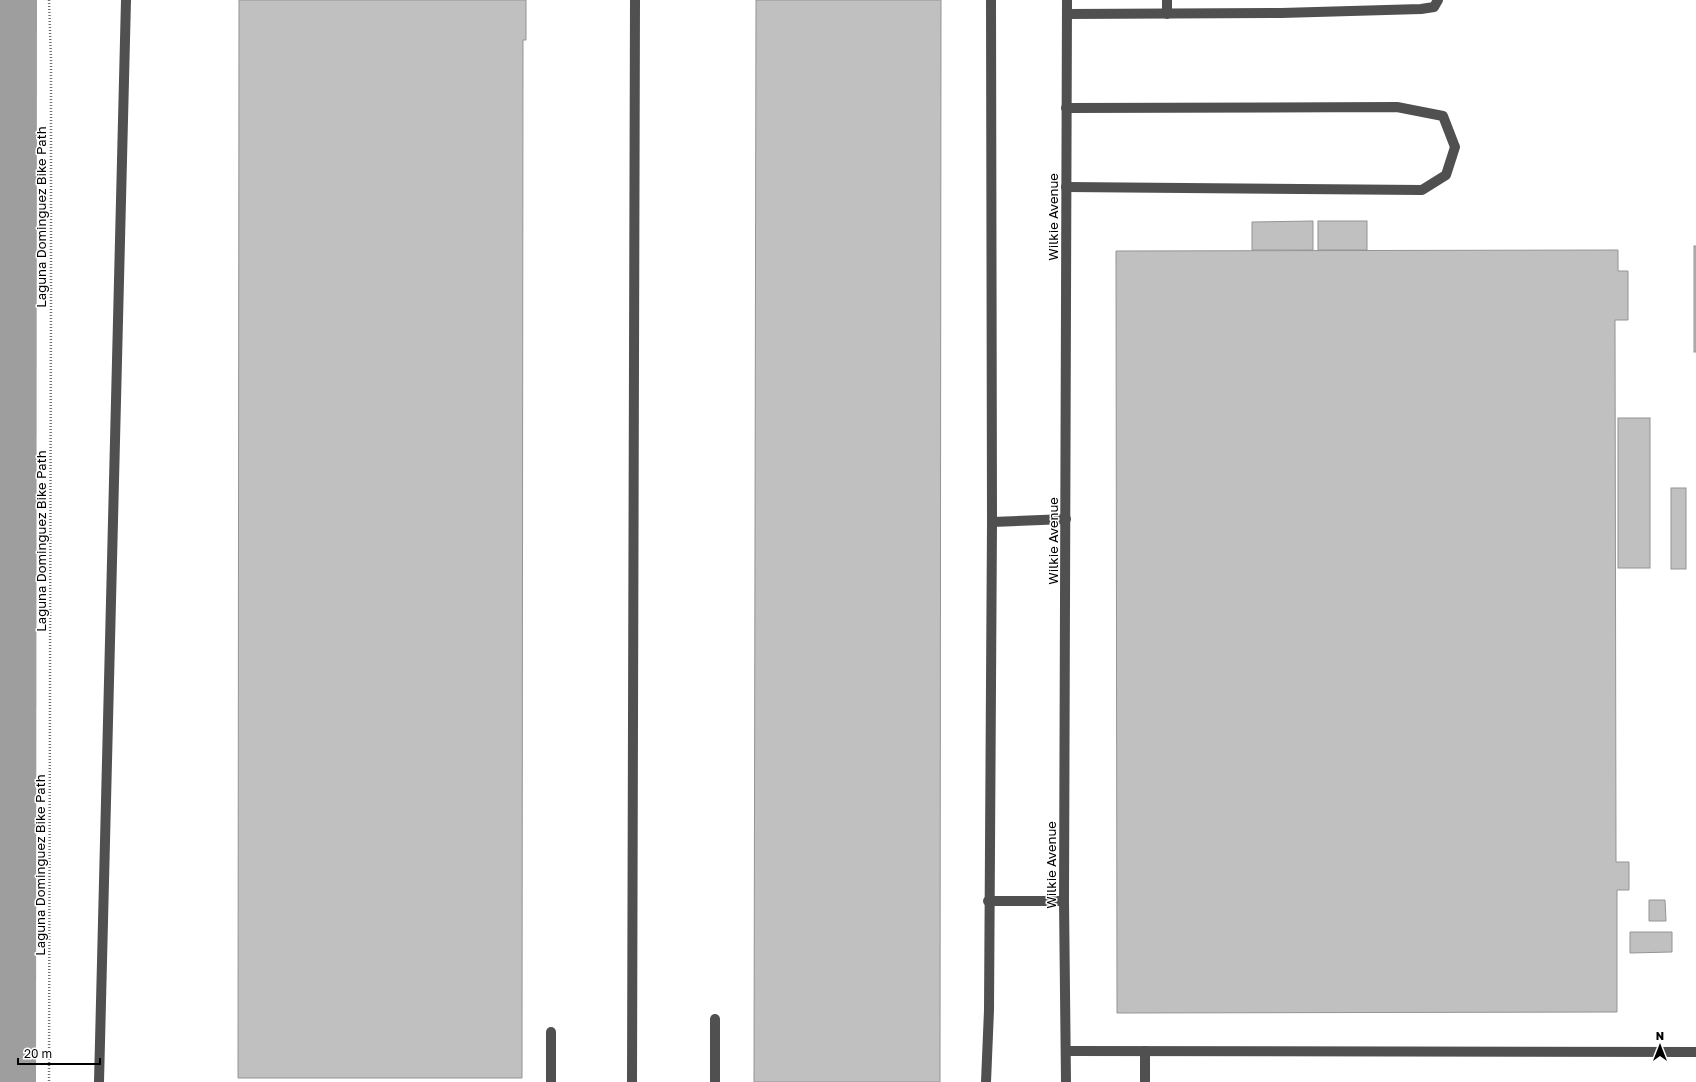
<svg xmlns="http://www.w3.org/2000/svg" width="1696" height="1082" font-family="'Golos Text',sans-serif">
<rect width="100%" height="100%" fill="#fff"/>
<!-- water -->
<path fill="#9e9e9e" d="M 0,0 L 37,0 L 36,1082 L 0,1082 Z"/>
<!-- building -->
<g fill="#c0c0c0" stroke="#949494">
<path d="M 239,0 L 526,0 L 526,40 L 523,40 L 522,1078 L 238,1078 Z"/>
<path d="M 756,0 L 941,0 L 940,1082 L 754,1082 Z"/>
<path d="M 1313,221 L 1313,250 L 1252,250 L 1252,222 Z"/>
<rect x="1318" y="221" width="49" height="29"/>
<rect x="1694" y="246" width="2" height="106"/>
<path d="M 1618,250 L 1618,271 L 1628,271 L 1628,320 L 1615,320 L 1616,862 L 1629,862 L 1629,890 L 1617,890 L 1617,1012 L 1117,1013 L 1116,251 Z"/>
<rect x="1618" y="418" width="32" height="150"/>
<rect x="1671" y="488" width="15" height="81"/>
<path d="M 1649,900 L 1665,900 L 1666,921 L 1649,921 Z"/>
<path d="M 1630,932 L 1672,932 L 1672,952 L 1630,953 Z"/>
</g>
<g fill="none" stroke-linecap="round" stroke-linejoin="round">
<!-- path -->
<path stroke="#727272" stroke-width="2.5" stroke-dasharray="1 2" stroke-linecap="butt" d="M 49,0 L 51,60 L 51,292 L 49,1082"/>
<!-- minor -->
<g stroke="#505050" stroke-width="10">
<path d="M 1167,0 L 1167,14"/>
<path d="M 1067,14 L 1281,13 L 1421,9 L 1434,7 L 1438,0"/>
<path d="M 1066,108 L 1397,107 L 1443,116 L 1455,147 L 1446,175 L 1422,190 L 1066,187"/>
<path d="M 992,522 L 1066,519"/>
<path d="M 988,901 L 1064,901"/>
<path d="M 715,1019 L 715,1082"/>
<path d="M 1066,1051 L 1696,1052"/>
<path d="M 99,1082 L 126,0"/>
<path d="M 551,1082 L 551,1032"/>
<path d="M 632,1082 L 635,0"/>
<path d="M 986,1082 L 989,1010 L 992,522 L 991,0"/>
<path d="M 1066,1082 L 1064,901 L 1067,0"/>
<path d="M 1145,1082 L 1145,1051"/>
</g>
</g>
<g text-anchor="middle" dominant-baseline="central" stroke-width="3" stroke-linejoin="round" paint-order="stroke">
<!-- street labels -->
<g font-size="13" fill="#000" stroke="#fff">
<text transform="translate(41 217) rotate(-90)">Laguna Dominguez Bike Path</text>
<text transform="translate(1053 217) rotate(-90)">Wilkie Avenue</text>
<text transform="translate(41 541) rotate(-90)">Laguna Dominguez Bike Path</text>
<text transform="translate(1053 541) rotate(-90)">Wilkie Avenue</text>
<text transform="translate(40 865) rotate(-90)">Laguna Dominguez Bike Path</text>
<text transform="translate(1051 865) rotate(-90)">Wilkie Avenue</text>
</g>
</g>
<!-- north arrow -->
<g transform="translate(1660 1046)" stroke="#ffffff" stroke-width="3" paint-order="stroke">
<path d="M0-3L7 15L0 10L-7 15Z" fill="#000000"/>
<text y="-6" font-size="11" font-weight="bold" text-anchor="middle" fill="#000000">N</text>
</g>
<!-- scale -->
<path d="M18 1058v6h82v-6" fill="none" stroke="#000000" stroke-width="2"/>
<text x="24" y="1058" font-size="12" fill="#000000" stroke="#ffffff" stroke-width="3" paint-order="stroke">20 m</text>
</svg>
